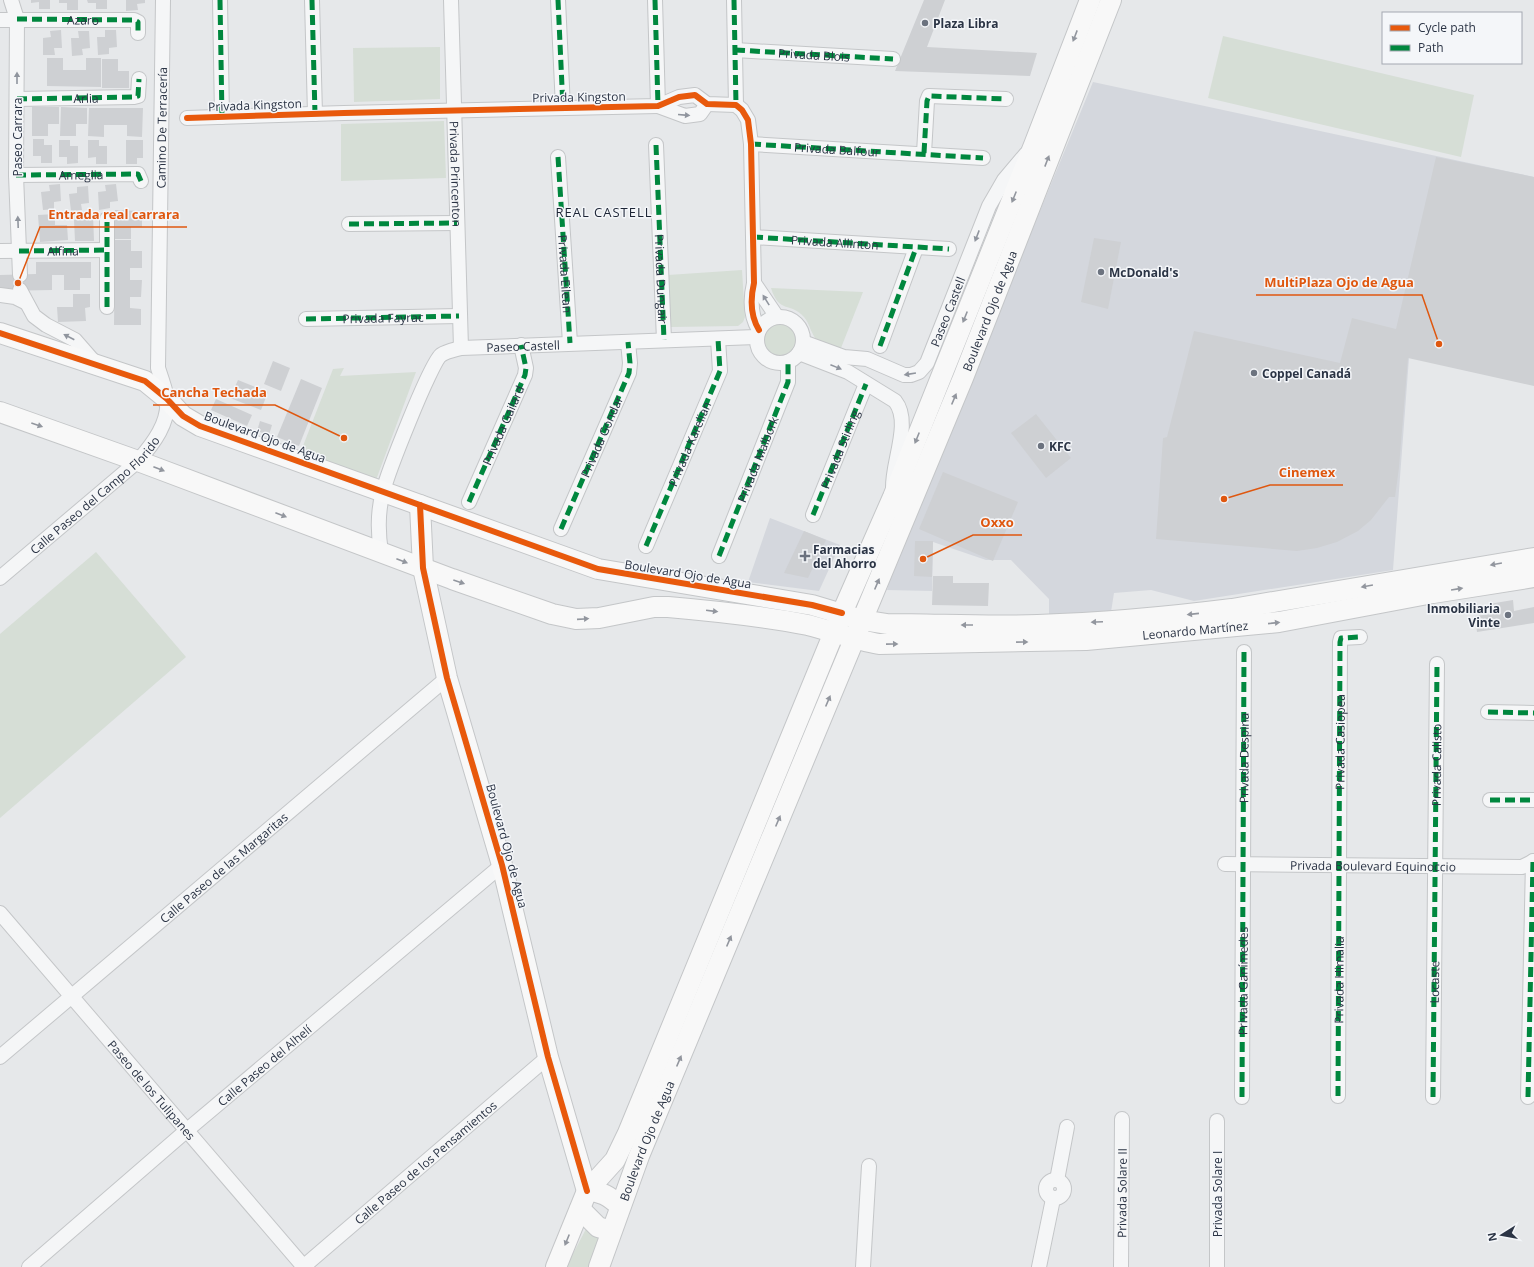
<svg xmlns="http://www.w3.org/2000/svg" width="1534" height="1267" font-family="'Open Sans',sans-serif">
<rect width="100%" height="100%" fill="#e6e8ea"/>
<!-- built -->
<g fill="#d4d7dd">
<path d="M 1093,82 L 1534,177 L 1409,358 L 1393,570 L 1194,601 L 1151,590 L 1114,593 L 1111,612 L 1049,615 L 1049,599 L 1011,560 L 986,560 L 933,542 L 932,591 L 887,590 L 900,541 L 951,427 Z"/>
<path d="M 770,518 L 840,545 L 819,591 L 748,582 Z"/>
</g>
<!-- green -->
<g fill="#d6ded6">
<path d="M 1223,36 L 1474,95 L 1461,157 L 1208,98 Z"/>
<path d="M 440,47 L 440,99 L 354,102 L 353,48 Z"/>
<path d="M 444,121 L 446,178 L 341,181 L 341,124 Z"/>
<path d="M 742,270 L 745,317 L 743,322 L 738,326 L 671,327 L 668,275 Z"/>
<path d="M 771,288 L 863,292 L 841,348 C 834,347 824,347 818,341 C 811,335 810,324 804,317 C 791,302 779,314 771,288 Z"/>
<circle cx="780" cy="340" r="17"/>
<path d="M 344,368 L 340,376 L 416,372 L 376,480 L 301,451 L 333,369 Z"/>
<path d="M 96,552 L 186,657 L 0,818 L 0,634 Z"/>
<path d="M 586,1229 L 594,1235 L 603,1237 L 593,1267 L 566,1267 Z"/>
</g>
<!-- building -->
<g fill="#ced0d3">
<path d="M 31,0 L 50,0 L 50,9 L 39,9 L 39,2 L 31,3 Z"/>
<path d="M 59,0 L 78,0 L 78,10 L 67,10 L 67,3 L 59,3 Z"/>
<path d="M 87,0 L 107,0 L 107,9 L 96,9 L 96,3 L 88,3 Z"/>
<path d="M 126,0 L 145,0 L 145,3 L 137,4 L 138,10 L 126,11 Z"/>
<path d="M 924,0 L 945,0 L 927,47 L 1037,53 L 1030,76 L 895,71 Z"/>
<path d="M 61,30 L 62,48 L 54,48 L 55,55 L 43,55 L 43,38 L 51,37 L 50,31 Z"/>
<path d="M 105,30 L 116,30 L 117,47 L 109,48 L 109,54 L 98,55 L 97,37 L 105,37 Z"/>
<path d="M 78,31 L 89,31 L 90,48 L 82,49 L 83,55 L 72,56 L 71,38 L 79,38 Z"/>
<path d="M 47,58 L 63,58 L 63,70 L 86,70 L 86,58 L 101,58 L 101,87 L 47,86 Z"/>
<path d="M 102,59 L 118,59 L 118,71 L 129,71 L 129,88 L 102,88 Z"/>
<path d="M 32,107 L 59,107 L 59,124 L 48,124 L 48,136 L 32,136 Z"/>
<path d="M 61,107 L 87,108 L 87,124 L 76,124 L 76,136 L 60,136 Z"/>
<path d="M 89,108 L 143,108 L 142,137 L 127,136 L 127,125 L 104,125 L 104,137 L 88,136 Z"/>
<path d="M 33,139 L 44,139 L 44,145 L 52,145 L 52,163 L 41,163 L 41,156 L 33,156 Z"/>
<path d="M 59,140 L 70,140 L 70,146 L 78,146 L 78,163 L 67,164 L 67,157 L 59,157 Z"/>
<path d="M 88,140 L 99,140 L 99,146 L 107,146 L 107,164 L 96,164 L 96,157 L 88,158 Z"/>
<path d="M 126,140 L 143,140 L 143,158 L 137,158 L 137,164 L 126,164 Z"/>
<path d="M 1436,157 L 1534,177 L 1534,386 L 1408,358 L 1399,467 L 1395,497 L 1389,497 L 1371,520 L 1358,531 L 1337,542 L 1317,548 L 1297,551 L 1156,539 L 1163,438 L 1167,437 L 1194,331 L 1340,363 L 1352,318 L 1396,329 Z"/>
<path d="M 60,184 L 61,201 L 54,202 L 54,209 L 43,210 L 41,192 L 50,191 L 49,185 Z"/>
<path d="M 116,184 L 118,201 L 110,202 L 110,208 L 99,210 L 98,192 L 106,191 L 105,185 Z"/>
<path d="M 88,186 L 89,203 L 81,204 L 82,210 L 71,211 L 69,194 L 77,193 L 77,187 Z"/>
<path d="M 115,210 L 142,211 L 142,227 L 131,227 L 131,239 L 115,239 Z"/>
<path d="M 55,214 L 55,225 L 67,225 L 68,240 L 40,242 L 38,215 Z"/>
<path d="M 81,214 L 93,214 L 94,241 L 75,241 L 74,220 L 81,219 Z"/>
<path d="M 1094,238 L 1121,242 L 1108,309 L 1081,302 Z"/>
<path d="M 115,240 L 131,240 L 131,251 L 142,251 L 142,268 L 130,268 L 130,280 L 142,280 L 141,297 L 130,297 L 130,308 L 141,309 L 141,325 L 114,325 Z"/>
<path d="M 36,262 L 91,262 L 91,278 L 80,278 L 80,290 L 64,290 L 64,275 L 52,275 L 52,290 L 0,291 L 0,275 L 36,274 Z"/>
<path d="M 73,294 L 90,294 L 90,307 L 85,308 L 86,321 L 58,322 L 57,307 L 73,307 Z"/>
<path d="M 273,361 L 290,368 L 281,391 L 264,384 Z"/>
<path d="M 301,379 L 322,388 L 299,446 L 277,437 Z"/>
<path d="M 238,380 L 268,392 L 261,410 L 230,398 Z"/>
<path d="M 216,399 L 252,415 L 247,426 L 211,410 Z"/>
<path d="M 1036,414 L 1071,458 L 1046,478 L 1011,433 Z"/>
<path d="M 260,421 L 272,425 L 269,435 L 257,431 Z"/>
<path d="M 943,472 L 1018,502 L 993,561 L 919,529 Z"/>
<path d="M 804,531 L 826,540 L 808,578 L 784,573 Z"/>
<path d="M 915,541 L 933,541 L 932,577 L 914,576 Z"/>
<path d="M 933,576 L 953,576 L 953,583 L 989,583 L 988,606 L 932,605 Z"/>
<path d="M 1513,600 L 1514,611 L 1534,607 L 1534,623 L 1477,632 L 1475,616 L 1491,614 L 1489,604 Z"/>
</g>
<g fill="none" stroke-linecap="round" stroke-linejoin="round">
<defs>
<g id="street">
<path d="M 11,0 L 17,19 L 16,175 L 20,275"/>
<path d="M 220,0 L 222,117"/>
<path d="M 312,0 L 315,114"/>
<path id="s1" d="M 451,0 L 461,348"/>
<path d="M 558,0 L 563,108"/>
<path d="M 655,0 L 658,106"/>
<path d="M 734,0 L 736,105"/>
<path d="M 0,20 L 134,20 L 138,22 L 138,33"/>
<path d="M 735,50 L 893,59"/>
<path id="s2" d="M 17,99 L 134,97 L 138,96 L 139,79"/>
<path d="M 658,106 L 685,116 L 700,114 L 707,104"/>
<path d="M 187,118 L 344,113 L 658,106 L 679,97 L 695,95 L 707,104 L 736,105 L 742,110 L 748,120 L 751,144 L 754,283 C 750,300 750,315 759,330"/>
<path d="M 751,144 L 983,158"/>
<path id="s3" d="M 656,145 L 664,340"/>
<path d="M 924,153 L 927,101 L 929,96 L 1006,99"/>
<path id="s4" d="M 558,157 L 570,343"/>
<path id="s5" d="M 16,175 L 138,174 L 141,181"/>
<path d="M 349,224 L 457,223"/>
<path id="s6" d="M 753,237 L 949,249"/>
<path d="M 0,251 L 107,250"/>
<path d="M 754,283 L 777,317"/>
<path d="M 20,290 L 34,316 L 46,325 L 75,340 L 96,364"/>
<path d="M 0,295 L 15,297 L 25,302"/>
<path d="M 107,307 L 107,219"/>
<circle cx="780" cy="340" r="23"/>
<path id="s7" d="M 306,319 L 459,316"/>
<path id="s8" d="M 803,342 L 844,357 L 867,359 L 904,375 L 911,375 L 919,372 L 927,363 L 989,206 L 1004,180 L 1026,154"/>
<path d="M 880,346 L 916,248"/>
<path d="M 799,353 L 848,372 L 895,401 C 912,422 892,462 893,488"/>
<path id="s9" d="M 469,502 L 525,375 L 526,368 L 521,345"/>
<path id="s10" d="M 813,515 L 866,384"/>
<path id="s11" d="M 561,529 L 629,373 L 630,363 L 628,342"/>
<path d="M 646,546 L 720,371 L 718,339"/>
<path id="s12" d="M 381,552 C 378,533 378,510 383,492 C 387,474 431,362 441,355 C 447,351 454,350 461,348 L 756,337"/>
<path d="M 719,556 L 788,382 L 788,362"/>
<path id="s13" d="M 0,578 L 138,461 C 153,444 170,422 167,398 C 165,388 161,377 158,368 L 163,0"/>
<path d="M 1488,712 L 1534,713"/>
<path d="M 1490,800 L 1534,800"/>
<path id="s14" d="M 1225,864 L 1522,867 L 1534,861"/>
<path id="s15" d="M 0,913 L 304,1267"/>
<path id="s16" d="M 0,1057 L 447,678"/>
<path id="s17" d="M 1338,1096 L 1340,642 L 1341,638 L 1360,637"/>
<path id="s18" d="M 1242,1097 L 1244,652"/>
<path id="s19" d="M 1433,1097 L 1437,664"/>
<path d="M 1528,1097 L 1533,861"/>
<circle cx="1055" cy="1189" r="9"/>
<path d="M 1057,1180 L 1067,1127"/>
<path id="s20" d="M 29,1267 L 186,1131 L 502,865"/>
<path id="s21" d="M 303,1267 L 548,1057"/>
<path d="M 863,1267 L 869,1166"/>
<path d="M 1039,1267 L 1053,1199"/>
<path id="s22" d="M 1121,1267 L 1122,1119"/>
<path d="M 1217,1267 L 1217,1121"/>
</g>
<g id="secondary">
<path d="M 0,333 L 145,381 L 167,399 L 183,416 L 200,426 L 598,569 L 812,605 L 862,620 L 887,624 C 937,624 988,627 1038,625 C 1103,623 1168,617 1232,609 L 1534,558"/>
<path id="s23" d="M 0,412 L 138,461 L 452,579 L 552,614 L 576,619 L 599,618 L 654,607 L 668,607 C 714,611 763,616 808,625 C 832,631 855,640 879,644 L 1086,640 L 1279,622 L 1433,593 L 1534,577"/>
<path d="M 420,505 L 423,568 L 447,678 L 502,865 L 548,1057 L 587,1191 C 601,1191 609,1196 620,1206"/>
<path d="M 580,1209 L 598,1227 L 611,1231"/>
<path d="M 556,1267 L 587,1191 L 615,1160 L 628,1133 L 842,613 L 893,497 L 1034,145 L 1090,0"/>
<path id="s24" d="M 599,1267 L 639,1156 L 963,378 L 1111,0"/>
</g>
</defs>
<!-- street casing -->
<use href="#street" stroke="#c4c6c8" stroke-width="16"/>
<!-- secondary casing -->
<use href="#secondary" stroke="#c4c6c8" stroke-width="22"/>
<!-- street -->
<use href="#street" stroke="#f5f6f7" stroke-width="14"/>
<!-- secondary -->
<use href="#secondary" stroke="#f8f8f8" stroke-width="20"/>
<!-- quiet -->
<g stroke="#00873e" stroke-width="5" stroke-dasharray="10 5" stroke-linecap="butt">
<path d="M 220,0 L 222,117"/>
<path d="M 312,0 L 315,114"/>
<path d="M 558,0 L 563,108"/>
<path d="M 655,0 L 658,106"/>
<path d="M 734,0 L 736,105"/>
<path id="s25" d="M 17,19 L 134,20 L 138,22 L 138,33"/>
<path id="s26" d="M 735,50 L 893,59"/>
<path d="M 17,99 L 134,97 L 138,96 L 139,79"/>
<path id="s27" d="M 751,144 L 983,158"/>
<path d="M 656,145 L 664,340"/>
<path d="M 924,153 L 927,101 L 929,96 L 1006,99"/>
<path d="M 558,157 L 570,343"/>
<path d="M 16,175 L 138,174 L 141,181"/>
<path d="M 349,224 L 457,223"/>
<path d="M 753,237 L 949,249"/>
<path id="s28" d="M 19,251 L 107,250"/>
<path d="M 107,307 L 107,219"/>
<path d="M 306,319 L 459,316"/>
<path d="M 880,346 L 916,248"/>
<path d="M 469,502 L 525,375 L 526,368 L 521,345"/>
<path d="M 813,515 L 866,384"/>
<path d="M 561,529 L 629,373 L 630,363 L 628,342"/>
<path id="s29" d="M 646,546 L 720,371 L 718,339"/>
<path id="s30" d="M 719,556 L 788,382 L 788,362"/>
<path d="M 1488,712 L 1534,713"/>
<path d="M 1490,800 L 1534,800"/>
<path d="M 1338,1096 L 1340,642 L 1341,638 L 1360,637"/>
<path d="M 1242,1097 L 1244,652"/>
<path d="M 1433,1097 L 1437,664"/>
<path d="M 1528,1097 L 1533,861"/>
</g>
<defs>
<g id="cycleway">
<path d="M 187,118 L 344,113 L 658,106 L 679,97 L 695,95 L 707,104 L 736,105 L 742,110 L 748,120 L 751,144 L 754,283 C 750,300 750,315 759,330"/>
<path d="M 0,333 L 145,381 L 167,399 L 183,416 L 200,426 L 598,569 L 812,605 L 842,613"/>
<path d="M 420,505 L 423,568 L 447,678 L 502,865 L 548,1057 L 587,1191"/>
</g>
</defs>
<!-- cycleway casing -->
<use href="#cycleway" stroke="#f4f6f9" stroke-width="8"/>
<!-- cycleway -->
<use href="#cycleway" stroke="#e8590c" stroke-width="6"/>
</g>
<!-- one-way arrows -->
<defs><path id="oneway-solid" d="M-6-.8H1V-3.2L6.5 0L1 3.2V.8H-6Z"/></defs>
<g fill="#92969e">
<use href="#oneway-solid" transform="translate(1075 36) rotate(111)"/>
<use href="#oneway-solid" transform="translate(1047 161) rotate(-69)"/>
<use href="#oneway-solid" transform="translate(1014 197) rotate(112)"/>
<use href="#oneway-solid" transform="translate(965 317) rotate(112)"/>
<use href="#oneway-solid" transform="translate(954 399) rotate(-67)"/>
<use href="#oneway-solid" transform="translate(37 425) rotate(19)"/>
<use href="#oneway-solid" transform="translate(917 438) rotate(112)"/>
<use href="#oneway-solid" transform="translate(159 469) rotate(21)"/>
<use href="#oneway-solid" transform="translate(281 515) rotate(21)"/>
<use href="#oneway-solid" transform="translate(402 561) rotate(21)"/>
<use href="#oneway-solid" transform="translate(1496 564) rotate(170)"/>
<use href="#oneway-solid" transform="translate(459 582) rotate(19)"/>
<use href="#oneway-solid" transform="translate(877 584) rotate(-67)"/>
<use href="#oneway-solid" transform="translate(1367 586) rotate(170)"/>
<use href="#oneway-solid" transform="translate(1457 589) rotate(-9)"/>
<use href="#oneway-solid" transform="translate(712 611) rotate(7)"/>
<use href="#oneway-solid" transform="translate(1193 614) rotate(174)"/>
<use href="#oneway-solid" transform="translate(583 619) rotate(-4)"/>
<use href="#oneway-solid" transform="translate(1097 622) rotate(177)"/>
<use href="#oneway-solid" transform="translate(1274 623) rotate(-6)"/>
<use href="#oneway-solid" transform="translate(967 625) rotate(-180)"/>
<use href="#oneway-solid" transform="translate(1022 642) rotate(-1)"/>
<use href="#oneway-solid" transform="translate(892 644) rotate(-1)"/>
<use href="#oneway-solid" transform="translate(828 701) rotate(-67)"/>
<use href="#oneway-solid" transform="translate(778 821) rotate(-67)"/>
<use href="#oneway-solid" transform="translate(729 941) rotate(-67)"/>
<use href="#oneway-solid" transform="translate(679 1061) rotate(-67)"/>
<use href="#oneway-solid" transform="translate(567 1240) rotate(112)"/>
</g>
<g fill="#90959e">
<use href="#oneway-solid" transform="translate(17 78) rotate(-90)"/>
<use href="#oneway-solid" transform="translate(684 115) rotate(5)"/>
<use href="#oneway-solid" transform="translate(18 222) rotate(-92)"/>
<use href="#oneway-solid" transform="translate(977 236) rotate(111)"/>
<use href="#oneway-solid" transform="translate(766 300) rotate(-122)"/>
<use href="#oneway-solid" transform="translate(69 337) rotate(-153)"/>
<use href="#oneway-solid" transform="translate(836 367) rotate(22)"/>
<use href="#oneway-solid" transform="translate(910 374) rotate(171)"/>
</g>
<!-- markers -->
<g fill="#6c737f" stroke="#f4f6f9" stroke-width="1.5">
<circle cx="925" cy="23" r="4"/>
<circle cx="1101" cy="272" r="4"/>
<circle cx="1254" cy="373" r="4"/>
<circle cx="1041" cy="446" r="4"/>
<path d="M803 550h4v4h4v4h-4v4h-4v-4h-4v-4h4z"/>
<circle cx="1508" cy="615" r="4"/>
</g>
<g text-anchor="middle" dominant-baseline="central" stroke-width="3" stroke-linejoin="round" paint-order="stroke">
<!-- street labels -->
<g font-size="12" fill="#2b3445" stroke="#f4f6f9">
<text stroke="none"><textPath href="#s25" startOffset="66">Azaro</textPath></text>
<text stroke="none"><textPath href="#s26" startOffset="79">Privada Blois</textPath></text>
<text transform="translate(579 97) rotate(-1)">Privada Kingston</text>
<text stroke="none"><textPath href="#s2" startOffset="69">Arlia</textPath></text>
<text transform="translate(255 105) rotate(-2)">Privada Kingston</text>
<text stroke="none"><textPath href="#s13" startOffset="524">Camino De Terracería</textPath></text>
<text transform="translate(17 137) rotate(-90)">Paseo Carrara</text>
<text stroke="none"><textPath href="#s27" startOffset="86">Privada Balfour</textPath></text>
<text stroke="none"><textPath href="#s5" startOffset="65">Ameglia</textPath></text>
<text stroke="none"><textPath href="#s1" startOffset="174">Privada Princenton</textPath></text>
<text stroke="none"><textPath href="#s6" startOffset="82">Privada Allinton</textPath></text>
<text stroke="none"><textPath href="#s28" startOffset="44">Alfina</textPath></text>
<text stroke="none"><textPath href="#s4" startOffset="117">Privada Eilean</textPath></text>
<text stroke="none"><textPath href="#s3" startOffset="134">Privada Dungair</textPath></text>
<text stroke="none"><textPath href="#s24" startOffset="1033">Boulevard Ojo de Agua</textPath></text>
<text stroke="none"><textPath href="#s8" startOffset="190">Paseo Castell</textPath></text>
<text stroke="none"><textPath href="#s7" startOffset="77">Privada Fayrac</textPath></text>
<text stroke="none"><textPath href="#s12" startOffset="293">Paseo Castell</textPath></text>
<text stroke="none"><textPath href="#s9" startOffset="84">Privada Gailard</textPath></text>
<text transform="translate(265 437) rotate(20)">Boulevard Ojo de Agua</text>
<text stroke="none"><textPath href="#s11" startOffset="101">Privada Gondar</textPath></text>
<text stroke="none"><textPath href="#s29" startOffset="111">Privada Karelian</textPath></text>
<text stroke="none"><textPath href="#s10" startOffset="71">Privada Stirling</textPath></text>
<text stroke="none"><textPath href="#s30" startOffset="104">Privada Malbork</textPath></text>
<text stroke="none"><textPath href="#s13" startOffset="126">Calle Paseo del Campo Florido</textPath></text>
<text transform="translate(688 574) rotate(9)">Boulevard Ojo de Agua</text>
<text stroke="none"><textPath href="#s23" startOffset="1237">Leonardo Martínez</textPath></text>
<text stroke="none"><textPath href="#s17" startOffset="354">Privada Casiopea</textPath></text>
<text stroke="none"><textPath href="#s18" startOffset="339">Privada Despina</textPath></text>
<text stroke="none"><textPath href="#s19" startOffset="332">Privada Calisto</textPath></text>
<text transform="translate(507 846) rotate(75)">Boulevard Ojo de Agua</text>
<text stroke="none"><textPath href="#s14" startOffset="148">Privada Boulevard Equinoccio</textPath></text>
<text stroke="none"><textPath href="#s16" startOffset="293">Calle Paseo de las Margaritas</textPath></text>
<text stroke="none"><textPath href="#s17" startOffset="116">Privada Himalia</textPath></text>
<text stroke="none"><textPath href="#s18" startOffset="116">Privada Ganímedes</textPath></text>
<text stroke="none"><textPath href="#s19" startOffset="115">Locaste</textPath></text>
<text stroke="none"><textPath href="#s20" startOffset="310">Calle Paseo del Alhelí</textPath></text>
<text stroke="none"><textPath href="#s15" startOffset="233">Paseo de los Tulipanes</textPath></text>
<text stroke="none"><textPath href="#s24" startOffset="135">Boulevard Ojo de Agua</textPath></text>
<text stroke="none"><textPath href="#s21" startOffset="161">Calle Paseo de los Pensamientos</textPath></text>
<text stroke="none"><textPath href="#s22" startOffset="74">Privada Solare II</textPath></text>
<text transform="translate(1217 1194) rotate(-90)">Privada Solare I</text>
</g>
<!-- poi labels -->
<g font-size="12" font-weight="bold" fill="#2b3445" stroke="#f4f6f9" text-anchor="start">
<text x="933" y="23">Plaza Libra</text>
<text x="1109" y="272">McDonald's</text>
<text x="1262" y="373">Coppel Canadá</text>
<text x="1049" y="446">KFC</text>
<text x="813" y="549">Farmacias<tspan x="813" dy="14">del Ahorro</tspan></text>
<text x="1500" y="608" text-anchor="end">Inmobiliaria<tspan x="1500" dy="14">Vinte</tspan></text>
</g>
<!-- neighbourhood labels -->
<g font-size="13" letter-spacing="1" fill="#1d2536" stroke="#f4f6f9">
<text x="604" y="212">REAL CASTELL</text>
</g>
</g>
<!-- callouts -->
<path fill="none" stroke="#df570f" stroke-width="1.5" d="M18 283L40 227H187M1439 344L1422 295H1256M344 438L275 405H153M1224 499L1270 485H1343M923 559L973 535H1022"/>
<g fill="#df570f" stroke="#f4f6f9" stroke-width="1.5">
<circle cx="18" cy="283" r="4"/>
<circle cx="1439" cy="344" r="4"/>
<circle cx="344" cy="438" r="4"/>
<circle cx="1224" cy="499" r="4"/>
<circle cx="923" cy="559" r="4"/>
</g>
<g font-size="13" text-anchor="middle" font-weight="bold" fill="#df570f" stroke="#f4f6f9" stroke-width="3" stroke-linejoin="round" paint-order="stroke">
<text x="114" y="219">Entrada real carrara</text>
<text x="1339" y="287">MultiPlaza Ojo de Agua</text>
<text x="214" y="397">Cancha Techada</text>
<text x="1307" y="477">Cinemex</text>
<text x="997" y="527">Oxxo</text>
</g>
<!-- legend -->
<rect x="1382" y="12" width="140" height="52" fill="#f4f6f9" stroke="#a4a8b1"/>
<rect x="1390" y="25" width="20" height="6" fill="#e8590c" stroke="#a4a8b1"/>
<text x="1418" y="32" font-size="12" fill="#2b3445">Cycle path</text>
<rect x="1390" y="45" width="20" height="6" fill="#00873e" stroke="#a4a8b1"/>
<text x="1418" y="52" font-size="12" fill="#2b3445">Path</text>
<!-- north arrow -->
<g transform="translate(1502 1235) rotate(259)" stroke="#f4f6f9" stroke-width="3" paint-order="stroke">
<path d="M0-3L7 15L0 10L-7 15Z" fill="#2b3445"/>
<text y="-6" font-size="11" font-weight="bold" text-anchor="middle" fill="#2b3445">N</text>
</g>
</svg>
